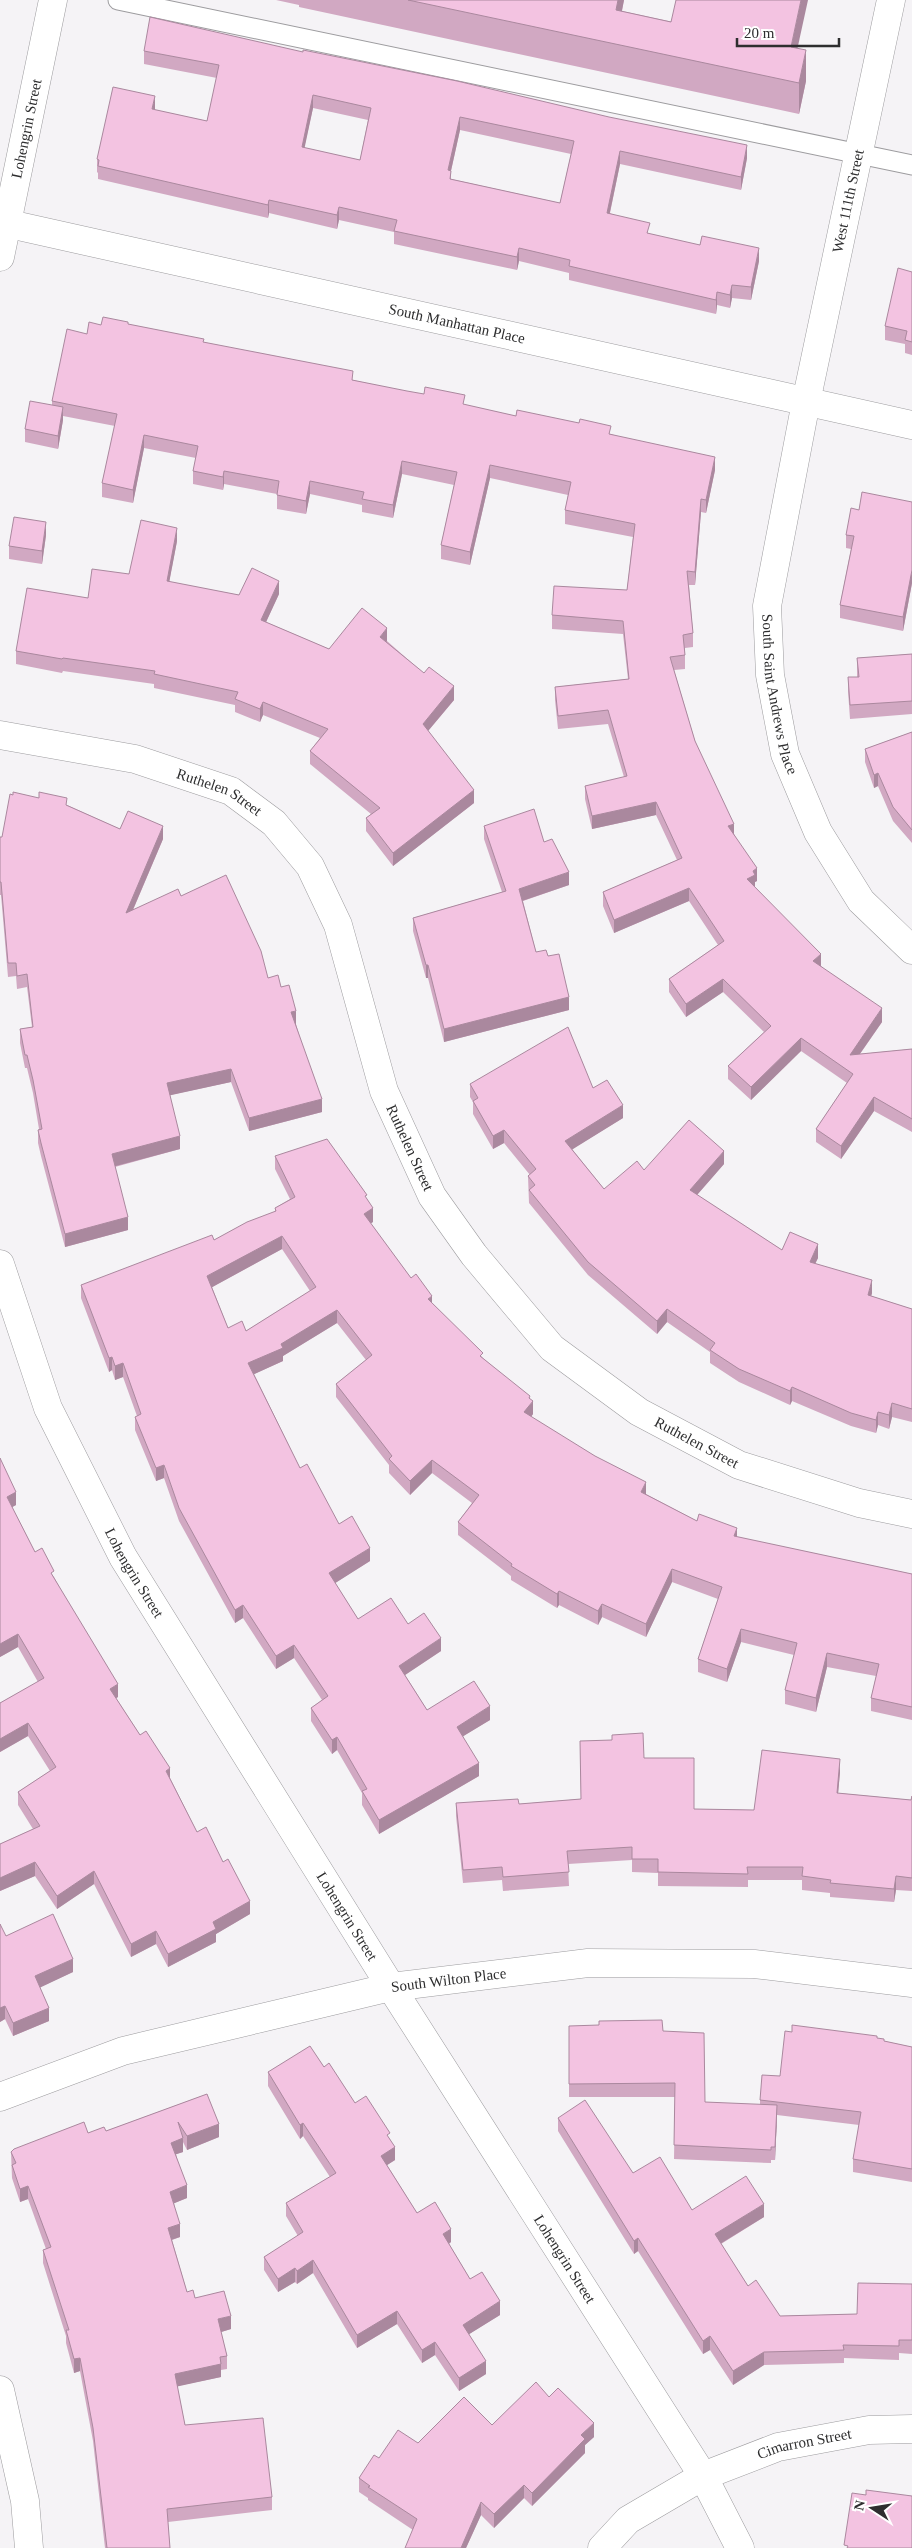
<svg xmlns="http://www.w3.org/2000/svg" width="912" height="2548" font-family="Georgia,serif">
<rect width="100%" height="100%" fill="#f5f3f6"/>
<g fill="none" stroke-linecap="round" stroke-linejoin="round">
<defs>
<path id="service" d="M 118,0 L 912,165"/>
<g id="minor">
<path id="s1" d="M 891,0 L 806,402 L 767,606 L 770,675 L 785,754 L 818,832 L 861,901 L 912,950"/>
<path id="s2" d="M 0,222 L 912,425"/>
<path id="s3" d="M 0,257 L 53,0"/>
<path id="s4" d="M 0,735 L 135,759 L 231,791 L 274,823 L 310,866 L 338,925 L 384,1091 L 432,1196 L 474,1255 L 552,1348 L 639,1412 L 739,1465 L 859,1503 L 912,1514"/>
<path id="s5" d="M 0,1264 L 48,1408 L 123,1557 L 391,1987 L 703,2476 L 740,2548"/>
<path id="s6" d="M 0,2097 L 123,2051 L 391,1987 L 588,1963 L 754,1964 L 912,1983"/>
<path d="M 0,2390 L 25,2501 L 29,2548"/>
<path id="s7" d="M 602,2548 L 628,2520 L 703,2476 L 778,2447 L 869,2430 L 912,2429"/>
</g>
</defs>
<!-- service casing -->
<use href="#service" stroke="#9d9c9f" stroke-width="21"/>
<!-- minor casing -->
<use href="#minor" stroke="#9d9c9f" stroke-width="29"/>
<!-- service -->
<use href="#service" stroke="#fff" stroke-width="19"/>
<!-- minor -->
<use href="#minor" stroke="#fff" stroke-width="28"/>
</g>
<!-- wall -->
<g fill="#d1a8c2" fill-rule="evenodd">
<path d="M 276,0 L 624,0 L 622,11 L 797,49 L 806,81 L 799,114 L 299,7 L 299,5 Z"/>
<path d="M 144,51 L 747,158 L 741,190 L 620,164 L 610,213 L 650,234 L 759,261 L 751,300 L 732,298 L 730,308 L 717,305 L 716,314 L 569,280 L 569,273 L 519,261 L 517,270 L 394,244 L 394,232 L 339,220 L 337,229 L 269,213 L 268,218 L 98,179 L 98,173 L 97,172 L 97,159 L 155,110 L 207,121 L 217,78 L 144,64 ZM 313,108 L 368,120 L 360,160 L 304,148 ZM 460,130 L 571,154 L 560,203 L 451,179 L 451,171 Z"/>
<path d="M 912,272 L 912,355 L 905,353 L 905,344 L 885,340 L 885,326 Z"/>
<path d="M 128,324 L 204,342 L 353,380 L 516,416 L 611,434 L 715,470 L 706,513 L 701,512 L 695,585 L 689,585 L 693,633 L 693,647 L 685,648 L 685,669 L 674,670 L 695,741 L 734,834 L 757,881 L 755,882 L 755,887 L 821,966 L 882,1022 L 860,1054 L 912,1049 L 912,1132 L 874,1111 L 841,1159 L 816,1142 L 816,1129 L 847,1083 L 801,1051 L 751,1100 L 728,1079 L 728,1066 L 764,1032 L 723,992 L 686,1017 L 669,992 L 669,979 L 718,945 L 689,901 L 614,933 L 603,906 L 603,892 L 677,860 L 656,815 L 592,829 L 585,799 L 585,786 L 624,777 L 608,724 L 558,729 L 555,700 L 555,687 L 628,679 L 623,634 L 552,629 L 552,615 L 627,590 L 633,537 L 565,524 L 565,510 L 568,495 L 490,478 L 470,565 L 441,559 L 441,545 L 454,485 L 402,474 L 393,518 L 362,512 L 362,505 L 310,494 L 306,514 L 277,509 L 277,494 L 224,484 L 223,490 L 193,484 L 193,471 L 196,458 L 144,448 L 133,503 L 102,497 L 102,483 L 115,426 L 63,416 L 63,420 L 58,449 L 25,442 L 25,429 L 52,405 L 52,401 L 87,334 L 101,325 Z"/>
<path d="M 912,502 L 912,583 L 903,631 L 840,618 L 840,605 L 851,549 L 846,548 L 846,535 Z"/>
<path d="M 46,535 L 42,564 L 9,559 L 9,546 Z"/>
<path d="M 177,541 L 169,582 L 239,595 L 279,594 L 266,622 L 329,649 L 387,641 L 454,700 L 428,731 L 474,803 L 393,866 L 366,831 L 366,818 L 371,814 L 310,764 L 310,751 L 320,738 L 263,715 L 260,722 L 235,712 L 235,705 L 154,688 L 154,684 L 63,671 L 62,673 L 16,664 L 16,651 L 88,598 L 129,574 Z"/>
<path d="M 912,654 L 912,714 L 850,719 L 848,691 L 848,677 L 857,677 L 857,658 Z"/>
<path d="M 912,732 L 912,843 L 893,821 L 878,786 L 874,788 L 865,762 L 865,749 Z"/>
<path d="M 67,805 L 120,829 L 163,839 L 133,910 L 181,896 L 268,978 L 281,987 L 296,1024 L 322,1112 L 249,1131 L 231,1082 L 170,1095 L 180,1149 L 115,1167 L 128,1230 L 65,1247 L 41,1156 L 38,1143 L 38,1130 L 39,1129 L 33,1093 L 27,1068 L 25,1068 L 20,1043 L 20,1029 L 32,1027 L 27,987 L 17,989 L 16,976 L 8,977 L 1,895 L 0,895 L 0,837 L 2,837 Z"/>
<path d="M 484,826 L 544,842 L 569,885 L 523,901 L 536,952 L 548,956 L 569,1010 L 444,1042 L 428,978 L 426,978 L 413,931 L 413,918 L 502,892 L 484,839 Z"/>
<path d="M 470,1084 L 593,1088 L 623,1118 L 572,1149 L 604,1189 L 644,1170 L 724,1164 L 697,1195 L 782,1250 L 818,1258 L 815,1263 L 872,1293 L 871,1296 L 912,1309 L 912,1422 L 892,1417 L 889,1429 L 878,1425 L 876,1433 L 851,1426 L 792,1401 L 790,1405 L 739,1382 L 710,1363 L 710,1352 L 667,1322 L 657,1334 L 588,1275 L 529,1203 L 528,1176 L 530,1175 L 504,1143 L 493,1149 L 473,1114 L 473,1102 L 470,1097 Z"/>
<path d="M 275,1156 L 367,1200 L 373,1222 L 370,1223 L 411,1278 L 432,1304 L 483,1358 L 530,1399 L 533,1414 L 531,1417 L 646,1494 L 697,1521 L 737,1537 L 912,1574 L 912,1720 L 871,1711 L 871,1698 L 876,1676 L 827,1667 L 816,1712 L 785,1704 L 785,1690 L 794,1655 L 741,1642 L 727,1682 L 698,1672 L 698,1659 L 718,1599 L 672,1582 L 646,1637 L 602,1617 L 598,1625 L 559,1605 L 557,1608 L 511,1580 L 511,1576 L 458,1535 L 458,1522 L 472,1503 L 432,1473 L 410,1495 L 389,1473 L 389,1465 L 336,1397 L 336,1384 L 366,1360 L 337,1323 L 283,1356 L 283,1361 L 254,1374 L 300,1468 L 339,1524 L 370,1561 L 335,1583 L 358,1619 L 408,1624 L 441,1651 L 405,1675 L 427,1710 L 490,1720 L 463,1736 L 479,1776 L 379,1834 L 362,1805 L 362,1793 L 337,1750 L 332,1754 L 311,1721 L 311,1708 L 322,1700 L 294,1658 L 276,1669 L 243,1618 L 235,1623 L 179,1521 L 164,1478 L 156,1481 L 135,1430 L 135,1417 L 137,1416 L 123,1377 L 115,1380 L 112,1370 L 109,1372 L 81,1298 L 81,1285 L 214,1240 L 275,1212 L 275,1208 L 290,1199 L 275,1169 ZM 282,1249 L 310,1291 L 246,1331 L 228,1328 L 212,1287 Z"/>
<path d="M 0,1458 L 16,1505 L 12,1507 L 35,1552 L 54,1577 L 118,1697 L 116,1698 L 140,1735 L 170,1778 L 197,1832 L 223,1862 L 250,1914 L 216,1934 L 216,1942 L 168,1967 L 156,1944 L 131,1957 L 94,1884 L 57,1909 L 35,1876 L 0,1891 L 0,1844 L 33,1829 L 18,1805 L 18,1792 L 50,1771 L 28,1736 L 0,1752 L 0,1703 L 38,1682 L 18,1647 L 0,1657 Z"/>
<path d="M 580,1741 L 644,1758 L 694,1809 L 754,1810 L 840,1772 L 838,1793 L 911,1800 L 912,1796 L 912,1891 L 896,1890 L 894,1902 L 830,1897 L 830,1893 L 802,1890 L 802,1880 L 748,1880 L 748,1887 L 658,1886 L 658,1873 L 632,1872 L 632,1860 L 568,1864 L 569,1886 L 503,1891 L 502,1880 L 463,1883 L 456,1816 L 456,1803 L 519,1804 L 581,1799 Z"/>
<path d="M 6,1936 L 73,1972 L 40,1987 L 49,2021 L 13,2036 L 5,2019 L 0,2022 Z"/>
<path d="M 569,2026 L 663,2031 L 705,2102 L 760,2105 L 760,2100 L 780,2076 L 877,2038 L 884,2041 L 912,2047 L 912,2182 L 853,2172 L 853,2159 L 859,2125 L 777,2115 L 775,2160 L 771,2160 L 771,2163 L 674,2159 L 675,2097 L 569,2097 Z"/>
<path d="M 324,2067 L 355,2103 L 390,2139 L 395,2160 L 387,2165 L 417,2213 L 451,2242 L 449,2244 L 470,2279 L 500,2315 L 469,2334 L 486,2374 L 459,2391 L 435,2355 L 422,2363 L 397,2324 L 357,2348 L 313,2273 L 297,2284 L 295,2282 L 278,2292 L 264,2270 L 264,2257 L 298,2236 L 286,2216 L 286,2203 L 330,2177 L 303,2136 L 300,2139 L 268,2086 L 268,2072 Z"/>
<path d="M 207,2094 L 219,2137 L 187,2150 L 183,2142 L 183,2152 L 176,2154 L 187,2198 L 174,2203 L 180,2237 L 172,2240 L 187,2292 L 231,2329 L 221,2332 L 227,2356 L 227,2369 L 221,2370 L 221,2377 L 177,2386 L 185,2425 L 272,2497 L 272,2510 L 168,2522 L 170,2548 L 105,2548 L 93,2441 L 80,2371 L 74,2373 L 66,2343 L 66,2336 L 43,2263 L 43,2250 L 46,2249 L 28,2199 L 20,2202 L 12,2178 L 11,2152 L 88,2133 L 106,2131 Z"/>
<path d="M 558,2118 L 633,2173 L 692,2210 L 764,2217 L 721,2244 L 748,2286 L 780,2316 L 857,2314 L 912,2284 L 912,2354 L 899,2353 L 899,2360 L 844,2358 L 844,2363 L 764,2365 L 733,2385 L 710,2350 L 703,2354 L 638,2251 L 634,2254 L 558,2131 Z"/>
<path d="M 549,2397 L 594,2437 L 585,2445 L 585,2453 L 532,2506 L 524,2498 L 494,2528 L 481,2515 L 466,2548 L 405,2548 L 413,2530 L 368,2500 L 368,2498 L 359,2492 L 359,2478 L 379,2458 L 418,2443 L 492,2425 Z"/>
</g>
<!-- shaded-wall -->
<g fill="#aa889e">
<path d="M 618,0 L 624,0 L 616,40 L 616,10 Z"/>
<path d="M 801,0 L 808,0 L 791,78 L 791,47 Z"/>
<path d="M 806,50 L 806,81 L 799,114 L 799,83 Z"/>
<path d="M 313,95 L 313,108 L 302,160 L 302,147 Z"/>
<path d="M 155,96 L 155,109 L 152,109 Z"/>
<path d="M 460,117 L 460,130 L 448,184 L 448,170 Z"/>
<path d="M 747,145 L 747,158 L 741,190 L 741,177 Z"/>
<path d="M 620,151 L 620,164 L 607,226 L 607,213 Z"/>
<path d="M 269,200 L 269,213 L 268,218 L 268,205 Z"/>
<path d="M 339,207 L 339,220 L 337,229 L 337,215 Z"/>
<path d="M 519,248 L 519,261 L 517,270 L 517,257 Z"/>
<path d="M 759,248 L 759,261 L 751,300 L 751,287 Z"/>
<path d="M 732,285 L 732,298 L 730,308 L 730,295 Z"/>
<path d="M 717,292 L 717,305 L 716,314 L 716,300 Z"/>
<path d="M 63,407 L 63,420 L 58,449 L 58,436 Z"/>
<path d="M 144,435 L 144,448 L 133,503 L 133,490 Z"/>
<path d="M 715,457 L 715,470 L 706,513 L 706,500 Z"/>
<path d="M 402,461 L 402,474 L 393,518 L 393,505 Z"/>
<path d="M 490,465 L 490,478 L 470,565 L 470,552 Z"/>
<path d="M 224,471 L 224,484 L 223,490 L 223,477 Z"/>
<path d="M 310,481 L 310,494 L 306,514 L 306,501 Z"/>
<path d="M 701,499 L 701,512 L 695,585 L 695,572 Z"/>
<path d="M 46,522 L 46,535 L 42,564 L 42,551 Z"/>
<path d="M 177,528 L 177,541 L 167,594 L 167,581 Z"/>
<path d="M 912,570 L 912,583 L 903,631 L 903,617 Z"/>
<path d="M 279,581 L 279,594 L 261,633 L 261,620 Z"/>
<path d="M 387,628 L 387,641 L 380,650 L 380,637 Z"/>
<path d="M 454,686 L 454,700 L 423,737 L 423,724 Z"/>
<path d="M 263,702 L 263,715 L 260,722 L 260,709 Z"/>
<path d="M 878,773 L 878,786 L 874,788 L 874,775 Z"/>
<path d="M 474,790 L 474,803 L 393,866 L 393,853 Z"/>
<path d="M 656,802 L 656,815 L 592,829 L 592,816 Z"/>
<path d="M 734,824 L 734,837 L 728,826 Z"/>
<path d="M 163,826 L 163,839 L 126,926 L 126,913 Z"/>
<path d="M 757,868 L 757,881 L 755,882 L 755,888 L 747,879 L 753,871 Z"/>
<path d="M 569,872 L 569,885 L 519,902 L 519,889 Z"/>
<path d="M 689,888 L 689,901 L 614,933 L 614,920 Z"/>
<path d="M 821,954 L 821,967 L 813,961 Z"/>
<rect x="426" y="965" width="2" height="13"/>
<path d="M 723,979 L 723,992 L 686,1017 L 686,1004 Z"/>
<path d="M 569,997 L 569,1010 L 444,1042 L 444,1029 Z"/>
<path d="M 882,1008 L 882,1022 L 850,1068 L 850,1055 Z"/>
<path d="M 296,1011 L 296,1024 L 291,1025 L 291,1012 Z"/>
<path d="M 801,1038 L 801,1051 L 751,1100 L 751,1087 Z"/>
<path d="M 231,1069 L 231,1082 L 167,1096 L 167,1083 Z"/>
<path d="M 874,1097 L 874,1111 L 841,1159 L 841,1146 Z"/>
<path d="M 322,1099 L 322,1112 L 249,1131 L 249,1118 Z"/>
<path d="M 623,1105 L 623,1118 L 565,1154 L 565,1141 Z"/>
<path d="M 504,1130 L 504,1143 L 493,1149 L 493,1136 Z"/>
<path d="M 180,1136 L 180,1149 L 112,1167 L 112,1154 Z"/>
<path d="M 724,1151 L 724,1164 L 690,1203 L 690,1190 Z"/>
<path d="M 373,1208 L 373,1222 L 364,1228 L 364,1214 Z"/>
<path d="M 128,1217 L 128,1230 L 65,1247 L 65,1234 Z"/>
<path d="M 282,1236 L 282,1249 L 207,1290 L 207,1276 Z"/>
<path d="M 818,1244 L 818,1258 L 810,1275 L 810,1262 Z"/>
<path d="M 872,1280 L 872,1293 L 868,1308 L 868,1295 Z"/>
<path d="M 432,1296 L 432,1309 L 428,1299 Z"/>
<path d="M 667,1309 L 667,1322 L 657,1334 L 657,1321 Z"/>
<path d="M 337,1310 L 337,1323 L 283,1356 L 283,1361 L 248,1377 L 248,1363 Z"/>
<path d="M 112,1357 L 112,1370 L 109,1372 L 109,1358 Z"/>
<path d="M 123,1363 L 123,1377 L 115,1380 L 115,1366 Z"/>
<path d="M 792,1387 L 792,1401 L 790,1405 L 790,1391 Z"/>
<path d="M 530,1396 L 530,1405 L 533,1401 L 533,1414 L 524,1426 L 524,1412 L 529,1398 Z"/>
<path d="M 892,1403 L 892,1417 L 889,1429 L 889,1415 Z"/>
<path d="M 878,1412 L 878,1425 L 876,1433 L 876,1420 Z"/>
<path d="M 432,1460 L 432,1473 L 410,1495 L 410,1481 Z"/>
<path d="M 164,1465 L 164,1478 L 156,1481 L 156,1468 Z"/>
<path d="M 646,1482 L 646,1495 L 641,1492 Z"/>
<path d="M 16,1492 L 16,1505 L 7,1510 L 7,1497 Z"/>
<path d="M 737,1528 L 737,1541 L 734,1536 Z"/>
<path d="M 370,1548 L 370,1561 L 329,1587 L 329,1573 Z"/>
<path d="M 672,1569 L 672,1582 L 646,1637 L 646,1624 Z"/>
<path d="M 559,1591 L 559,1605 L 557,1608 L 557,1594 Z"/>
<path d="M 602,1604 L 602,1617 L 598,1625 L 598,1611 Z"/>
<path d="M 243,1605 L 243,1618 L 235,1623 L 235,1610 Z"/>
<path d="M 741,1629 L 741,1642 L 727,1682 L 727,1669 Z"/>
<path d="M 18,1634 L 18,1647 L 0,1657 L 0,1644 Z"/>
<path d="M 441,1638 L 441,1651 L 399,1679 L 399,1666 Z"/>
<path d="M 294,1645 L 294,1658 L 276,1669 L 276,1656 Z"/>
<path d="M 827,1653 L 827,1667 L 816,1712 L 816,1698 Z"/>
<path d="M 118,1684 L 118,1697 L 110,1702 L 110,1689 Z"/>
<path d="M 490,1706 L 490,1720 L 457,1740 L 457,1727 Z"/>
<path d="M 28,1723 L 28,1736 L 0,1752 L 0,1739 Z"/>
<path d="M 337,1737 L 337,1750 L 332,1754 L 332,1740 Z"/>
<path d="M 840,1759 L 840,1772 L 837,1806 L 837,1793 Z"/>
<path d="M 479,1763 L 479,1776 L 379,1834 L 379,1820 Z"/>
<path d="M 170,1768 L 170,1781 L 166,1771 Z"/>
<path d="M 35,1862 L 35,1876 L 0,1891 L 0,1878 Z"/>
<path d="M 94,1871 L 94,1884 L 57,1909 L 57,1896 Z"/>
<path d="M 896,1876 L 896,1890 L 894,1902 L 894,1889 Z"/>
<path d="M 250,1901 L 250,1914 L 216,1934 L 216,1942 L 168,1967 L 168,1954 L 213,1922 Z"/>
<path d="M 156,1931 L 156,1944 L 131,1957 L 131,1944 Z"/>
<path d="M 73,1959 L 73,1972 L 35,1990 L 35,1976 Z"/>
<path d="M 5,2006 L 5,2019 L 0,2022 L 0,2008 Z"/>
<path d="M 49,2008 L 49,2021 L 13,2036 L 13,2023 Z"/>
<path d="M 777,2105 L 777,2119 L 775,2160 L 775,2147 Z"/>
<path d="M 303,2123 L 303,2136 L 300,2139 L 300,2125 Z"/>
<path d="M 219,2124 L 219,2137 L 187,2150 L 187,2136 Z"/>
<path d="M 183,2138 L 183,2152 L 171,2156 L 171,2143 Z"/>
<path d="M 395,2147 L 395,2160 L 381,2169 L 381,2156 Z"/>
<path d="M 187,2185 L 187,2198 L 170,2205 L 170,2192 Z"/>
<path d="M 28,2186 L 28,2199 L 20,2202 L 20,2189 Z"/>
<path d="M 764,2204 L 764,2217 L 715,2247 L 715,2234 Z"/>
<path d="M 180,2224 L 180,2237 L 168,2241 L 168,2228 Z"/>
<path d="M 451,2229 L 451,2242 L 443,2247 L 443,2234 Z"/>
<path d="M 638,2238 L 638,2251 L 634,2254 L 634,2241 Z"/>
<path d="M 313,2260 L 313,2273 L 297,2284 L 297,2271 Z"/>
<path d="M 295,2268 L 295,2282 L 278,2292 L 278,2279 Z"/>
<path d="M 500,2301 L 500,2315 L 463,2338 L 463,2325 Z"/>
<path d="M 397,2311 L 397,2324 L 357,2348 L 357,2335 Z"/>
<path d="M 231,2316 L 231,2329 L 218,2333 L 218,2319 Z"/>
<path d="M 710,2336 L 710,2350 L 703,2354 L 703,2341 Z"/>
<path d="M 435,2342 L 435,2355 L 422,2363 L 422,2350 Z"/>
<path d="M 764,2352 L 764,2365 L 733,2385 L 733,2371 Z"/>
<path d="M 80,2358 L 80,2371 L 74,2373 L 74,2359 Z"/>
<path d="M 486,2361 L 486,2374 L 459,2391 L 459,2378 Z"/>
<path d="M 221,2364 L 221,2377 L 175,2387 L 175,2374 Z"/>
<path d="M 594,2423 L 594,2437 L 585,2445 L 585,2453 L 532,2506 L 532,2493 L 581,2435 Z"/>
<path d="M 524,2485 L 524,2498 L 494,2528 L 494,2514 Z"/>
<path d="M 481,2502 L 481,2515 L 466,2548 L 461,2548 Z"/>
</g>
<!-- building -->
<g fill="#f3c3e1" stroke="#aa889e" fill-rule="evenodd">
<path d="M 408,0 L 618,0 L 616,10 L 671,22 L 676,0 L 801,0 L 791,47 L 806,50 L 799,83 Z"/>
<path d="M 150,17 L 303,52 L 303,50 L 457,81 L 609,117 L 747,145 L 741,177 L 620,151 L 607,213 L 650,223 L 647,233 L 700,245 L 702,236 L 759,248 L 751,287 L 732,285 L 730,295 L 717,292 L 716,300 L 569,266 L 570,260 L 519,248 L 517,257 L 394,231 L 397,220 L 339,207 L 337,215 L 269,200 L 268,205 L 98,166 L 99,160 L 97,159 L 113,87 L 155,96 L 152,109 L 207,121 L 219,65 L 144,51 ZM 313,95 L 371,108 L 360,160 L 302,147 ZM 460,117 L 574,141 L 560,203 L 450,179 L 451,171 L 448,170 Z"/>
<path d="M 898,268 L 912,272 L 912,342 L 905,340 L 907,331 L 885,326 Z"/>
<path d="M 103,317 L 128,322 L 128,324 L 204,339 L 203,342 L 353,371 L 352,380 L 407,391 L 424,394 L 425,387 L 465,395 L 463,404 L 516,416 L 517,410 L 579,423 L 580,419 L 611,426 L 609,434 L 715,457 L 706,500 L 701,499 L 695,572 L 687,571 L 693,633 L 683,635 L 685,655 L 670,657 L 695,741 L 734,824 L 728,826 L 757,868 L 753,871 L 755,875 L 747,879 L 821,954 L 813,961 L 882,1008 L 850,1055 L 912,1049 L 912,1119 L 874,1097 L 841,1146 L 816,1129 L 853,1074 L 801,1038 L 751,1087 L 728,1066 L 771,1026 L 723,979 L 686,1004 L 669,979 L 724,941 L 689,888 L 614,920 L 603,892 L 682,858 L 656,802 L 592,816 L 585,786 L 627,776 L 608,710 L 558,716 L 555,687 L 629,679 L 623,621 L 552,615 L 554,586 L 627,590 L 635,524 L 565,510 L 571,482 L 490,465 L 470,552 L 441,545 L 457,472 L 402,461 L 393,505 L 362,499 L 364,492 L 310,481 L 306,501 L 277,495 L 279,481 L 224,471 L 223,477 L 193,471 L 198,446 L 144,435 L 133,490 L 102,483 L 117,414 L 52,401 L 67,329 L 87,334 L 89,322 L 101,325 Z"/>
<path d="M 30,401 L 63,407 L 58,436 L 25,429 Z"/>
<path d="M 862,492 L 912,502 L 912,570 L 903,617 L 840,605 L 854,536 L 846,535 L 851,508 L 859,510 Z"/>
<path d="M 14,517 L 46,522 L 42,551 L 9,546 Z"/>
<path d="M 141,520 L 177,528 L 167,581 L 239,595 L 252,568 L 279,581 L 261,620 L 329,649 L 362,608 L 387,628 L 380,637 L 424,673 L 429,667 L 454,686 L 423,724 L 474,790 L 393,853 L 366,818 L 380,808 L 310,751 L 328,729 L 263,702 L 260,709 L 235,699 L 238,692 L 154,674 L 155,671 L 63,658 L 62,659 L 16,651 L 27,588 L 88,598 L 92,569 L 129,574 Z"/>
<path d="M 912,654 L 912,701 L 850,705 L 848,677 L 859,677 L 857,658 Z"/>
<path d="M 912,732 L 912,830 L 893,807 L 878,773 L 874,775 L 865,749 Z"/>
<path d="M 13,792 L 39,798 L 39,792 L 67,798 L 66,805 L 120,829 L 128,811 L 163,826 L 126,913 L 178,889 L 181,896 L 226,875 L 261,951 L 268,978 L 278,975 L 281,987 L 289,985 L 296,1011 L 291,1012 L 322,1099 L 249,1118 L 231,1069 L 167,1083 L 180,1136 L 112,1154 L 128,1217 L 65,1234 L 41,1143 L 38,1130 L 42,1129 L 33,1080 L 27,1055 L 25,1055 L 20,1029 L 33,1027 L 27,974 L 17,976 L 16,963 L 8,963 L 1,882 L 0,882 L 0,837 L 2,837 L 10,794 L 13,795 Z"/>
<path d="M 534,809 L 544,842 L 552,839 L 569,872 L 519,889 L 536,952 L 546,950 L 548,956 L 559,954 L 569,997 L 444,1029 L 428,965 L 426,965 L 413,918 L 506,891 L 484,826 Z"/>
<path d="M 568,1027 L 593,1088 L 607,1080 L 623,1105 L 565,1141 L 604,1189 L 637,1161 L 644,1170 L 689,1120 L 724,1151 L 690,1190 L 782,1250 L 790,1232 L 818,1244 L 810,1262 L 872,1280 L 868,1295 L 912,1309 L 912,1409 L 892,1403 L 889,1415 L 878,1412 L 876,1420 L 851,1413 L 792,1387 L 790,1391 L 739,1369 L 710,1350 L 715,1343 L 667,1309 L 657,1321 L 588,1262 L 529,1190 L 535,1185 L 528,1176 L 536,1169 L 504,1130 L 493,1136 L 473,1101 L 478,1098 L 470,1084 Z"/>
<path d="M 327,1139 L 367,1195 L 365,1196 L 373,1208 L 364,1214 L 411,1278 L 416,1274 L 432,1296 L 428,1299 L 483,1353 L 480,1356 L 530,1396 L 529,1398 L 533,1401 L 524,1412 L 595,1456 L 646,1482 L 641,1492 L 697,1521 L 699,1514 L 737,1528 L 734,1536 L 912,1574 L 912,1707 L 871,1698 L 879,1664 L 827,1653 L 816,1698 L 785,1690 L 797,1643 L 741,1629 L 727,1669 L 698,1659 L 722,1587 L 672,1569 L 646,1624 L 602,1604 L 598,1611 L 559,1591 L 557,1594 L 511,1566 L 512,1564 L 458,1522 L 479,1495 L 432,1460 L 410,1481 L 389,1459 L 392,1456 L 336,1384 L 372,1355 L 337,1310 L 281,1344 L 283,1348 L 248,1363 L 300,1468 L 307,1464 L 339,1524 L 352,1516 L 370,1548 L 329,1573 L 358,1619 L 391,1598 L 408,1624 L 424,1613 L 441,1638 L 399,1666 L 427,1710 L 474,1681 L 490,1706 L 457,1727 L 479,1763 L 379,1820 L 362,1791 L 367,1789 L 337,1737 L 332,1740 L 311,1708 L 328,1696 L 294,1645 L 276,1656 L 243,1605 L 235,1610 L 179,1508 L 164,1465 L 156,1468 L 135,1417 L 141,1414 L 123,1363 L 115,1366 L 112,1357 L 109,1358 L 81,1285 L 212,1235 L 214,1240 L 247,1222 L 276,1211 L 275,1208 L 295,1197 L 275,1156 ZM 282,1236 L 316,1287 L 246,1331 L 242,1321 L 228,1328 L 207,1276 Z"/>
<path d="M 0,1458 L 16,1492 L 7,1497 L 35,1552 L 42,1548 L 54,1571 L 51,1573 L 118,1684 L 110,1689 L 140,1735 L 146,1731 L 170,1768 L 166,1771 L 197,1832 L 206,1827 L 223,1862 L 228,1859 L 250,1901 L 213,1922 L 216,1929 L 168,1954 L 156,1931 L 131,1944 L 94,1871 L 57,1896 L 35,1862 L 0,1878 L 0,1844 L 40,1826 L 18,1792 L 56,1767 L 28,1723 L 0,1739 L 0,1703 L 44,1678 L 18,1634 L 0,1644 Z"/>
<path d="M 643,1733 L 644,1758 L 694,1758 L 694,1809 L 754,1810 L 762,1750 L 840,1759 L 837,1793 L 911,1800 L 912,1796 L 912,1878 L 896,1876 L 894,1889 L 830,1883 L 831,1880 L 802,1876 L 803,1867 L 747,1867 L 748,1874 L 658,1872 L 658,1859 L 632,1859 L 632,1847 L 567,1851 L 569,1872 L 503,1877 L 502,1867 L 463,1870 L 456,1803 L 518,1799 L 519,1804 L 581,1799 L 580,1741 L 612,1740 L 612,1735 Z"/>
<path d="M 53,1914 L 73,1959 L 35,1976 L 49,2008 L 13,2023 L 5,2006 L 0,2008 L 0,1924 L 6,1936 Z"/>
<path d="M 662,2020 L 663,2031 L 704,2033 L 705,2102 L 777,2105 L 775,2147 L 771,2147 L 771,2150 L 674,2145 L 675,2083 L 569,2084 L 569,2026 L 599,2025 L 599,2021 Z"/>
<path d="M 792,2025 L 877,2036 L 877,2038 L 884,2039 L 884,2041 L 912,2047 L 912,2169 L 853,2159 L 861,2112 L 760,2100 L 762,2075 L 780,2076 L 785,2031 L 792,2032 Z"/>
<path d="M 310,2046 L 324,2067 L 329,2063 L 355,2103 L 366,2096 L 390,2133 L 387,2135 L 395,2147 L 381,2156 L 417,2213 L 435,2202 L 451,2229 L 443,2234 L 470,2279 L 482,2272 L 500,2301 L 463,2325 L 486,2361 L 459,2378 L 435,2342 L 422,2350 L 397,2311 L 357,2335 L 313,2260 L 297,2271 L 295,2268 L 278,2279 L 264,2257 L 303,2232 L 286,2203 L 336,2173 L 303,2123 L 300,2125 L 268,2072 Z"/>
<path d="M 207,2094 L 219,2124 L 187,2136 L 178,2122 L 183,2138 L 171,2143 L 187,2185 L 170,2192 L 180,2224 L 168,2228 L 187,2292 L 193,2290 L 195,2298 L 224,2291 L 231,2316 L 218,2319 L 227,2356 L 220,2357 L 221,2364 L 175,2374 L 185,2425 L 263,2418 L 272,2497 L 167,2509 L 170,2548 L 107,2548 L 93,2428 L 80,2358 L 74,2359 L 66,2330 L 69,2330 L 43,2250 L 51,2247 L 28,2186 L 20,2189 L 12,2165 L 16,2163 L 11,2152 L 14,2149 L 84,2122 L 88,2133 L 104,2127 L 106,2131 Z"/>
<path d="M 585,2100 L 633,2173 L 660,2157 L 692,2210 L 746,2176 L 764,2204 L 715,2234 L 748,2286 L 756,2280 L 780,2316 L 857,2314 L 858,2283 L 912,2284 L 912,2340 L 899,2340 L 899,2346 L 843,2345 L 844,2350 L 764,2352 L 733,2371 L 710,2336 L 703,2341 L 638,2238 L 634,2241 L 558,2118 Z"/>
<path d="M 536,2382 L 549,2397 L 558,2388 L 594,2423 L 581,2435 L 585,2439 L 532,2493 L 524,2485 L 494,2514 L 481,2502 L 461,2548 L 405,2548 L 417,2519 L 368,2487 L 370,2486 L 359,2478 L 374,2455 L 379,2458 L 398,2430 L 418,2443 L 464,2397 L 492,2425 Z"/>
<path d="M 866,2490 L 912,2496 L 912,2548 L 847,2548 L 848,2546 L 844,2545 L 852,2493 L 866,2495 Z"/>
</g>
<g text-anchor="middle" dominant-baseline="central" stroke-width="4.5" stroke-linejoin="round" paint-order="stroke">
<!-- street labels -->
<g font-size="15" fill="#2e2e2f" stroke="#fff">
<text stroke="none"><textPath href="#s3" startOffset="131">Lohengrin Street</textPath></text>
<text transform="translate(848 201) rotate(-78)">West 111th Street</text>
<text stroke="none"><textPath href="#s2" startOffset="468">South Manhattan Place</textPath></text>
<text stroke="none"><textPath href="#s1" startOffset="708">South Saint Andrews Place</textPath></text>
<text stroke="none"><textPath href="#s4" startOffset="228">Ruthelen Street</textPath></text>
<text stroke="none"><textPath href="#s4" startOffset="648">Ruthelen Street</textPath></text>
<text stroke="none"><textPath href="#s4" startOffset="1068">Ruthelen Street</textPath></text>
<text stroke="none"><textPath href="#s5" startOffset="338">Lohengrin Street</textPath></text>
<text stroke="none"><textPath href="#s5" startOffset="742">Lohengrin Street</textPath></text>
<text stroke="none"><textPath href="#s6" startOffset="465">South Wilton Place</textPath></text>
<text stroke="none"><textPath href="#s5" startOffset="1148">Lohengrin Street</textPath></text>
<text stroke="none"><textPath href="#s7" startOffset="232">Cimarron Street</textPath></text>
</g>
</g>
<!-- north arrow -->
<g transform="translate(872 2508) rotate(282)" stroke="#ffffff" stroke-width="4" paint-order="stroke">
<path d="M0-4L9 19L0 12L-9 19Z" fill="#2e2e2f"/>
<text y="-8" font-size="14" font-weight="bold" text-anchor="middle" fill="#2e2e2f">N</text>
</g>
<!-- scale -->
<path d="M737 38v8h102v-8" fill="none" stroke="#2e2e2f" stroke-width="2.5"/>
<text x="744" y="38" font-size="15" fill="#2e2e2f" stroke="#ffffff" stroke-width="4" paint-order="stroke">20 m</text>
</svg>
